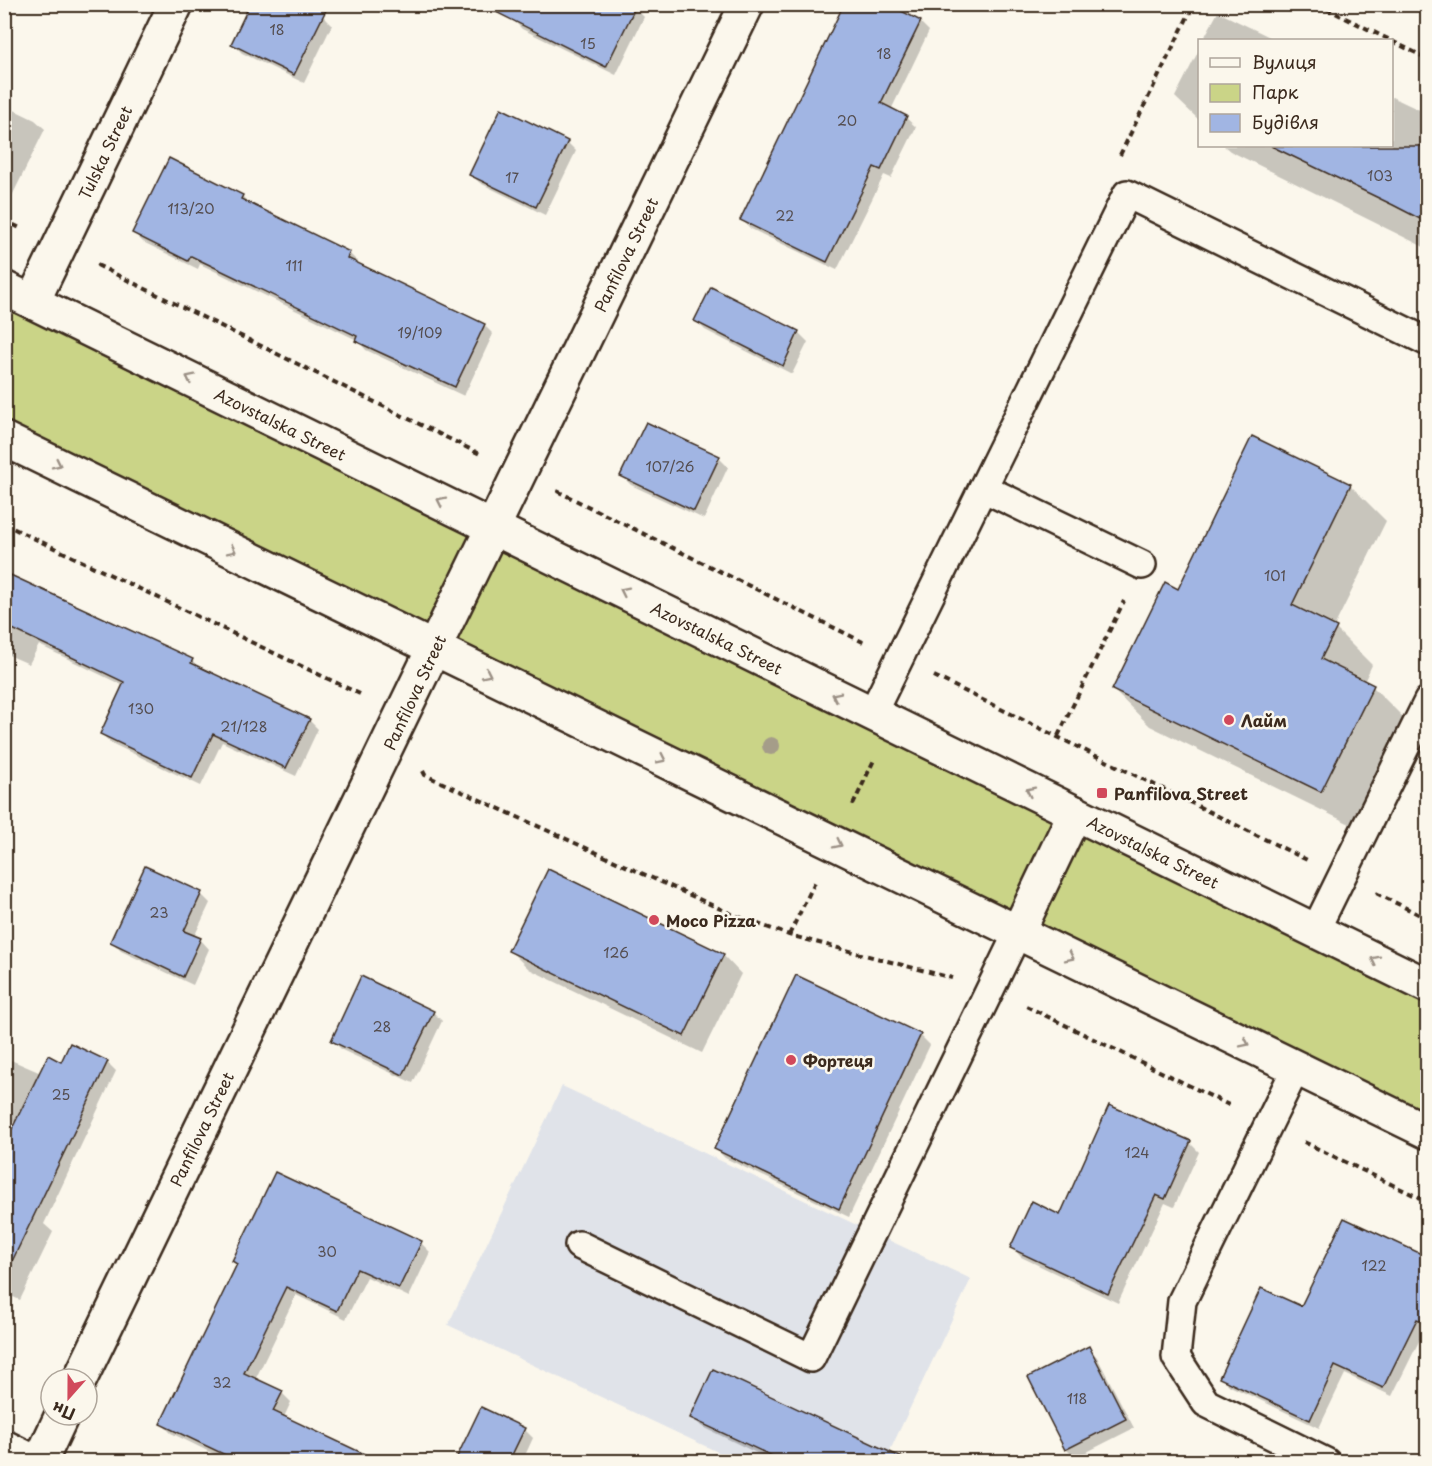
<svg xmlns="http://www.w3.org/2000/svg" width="1432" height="1466" font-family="'Playpen Sans',sans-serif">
<rect width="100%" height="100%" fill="#fbf7ec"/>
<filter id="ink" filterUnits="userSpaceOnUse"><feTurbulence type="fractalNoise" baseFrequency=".0167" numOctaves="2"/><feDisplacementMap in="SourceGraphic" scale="12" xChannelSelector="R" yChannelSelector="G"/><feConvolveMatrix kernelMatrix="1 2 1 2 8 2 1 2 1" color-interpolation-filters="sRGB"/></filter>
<g filter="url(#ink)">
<!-- built -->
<path fill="#e0e3e9" d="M 562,1086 L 971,1279 L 885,1461 L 737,1461 L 448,1325 Z"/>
<!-- green -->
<path fill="#cad487" stroke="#827f52" stroke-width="1.5" d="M 4,303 L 1427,1003 L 1427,1119 L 5,422 Z"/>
<!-- shadow -->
<g fill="#0003">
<path d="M 628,4 L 635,8 L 644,17 L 616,75 L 522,29 L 513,20 Z"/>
<path d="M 1218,12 L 1276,40 L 1203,40 Z"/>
<path d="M 323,16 L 332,25 L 304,83 L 242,53 L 233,44 Z"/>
<path d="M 920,22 L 929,31 L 891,110 L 906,118 L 916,127 L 891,178 L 884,175 L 837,270 L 751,229 L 742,220 Z"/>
<path d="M 1200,48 L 1200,121 L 1175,97 Z"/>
<path d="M 1392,97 L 1428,114 L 1428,249 L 1230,151 L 1224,146 L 1392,146 Z"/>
<path d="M 4,105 L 35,120 L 45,129 L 11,198 L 4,195 Z"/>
<path d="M 567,142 L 576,151 L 545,215 L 480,183 L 470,174 Z"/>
<path d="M 242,196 L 251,205 L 349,253 L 358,262 L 357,265 L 484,325 L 493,334 L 464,396 L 366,350 L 357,340 L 200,264 L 198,269 L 143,242 L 134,233 Z"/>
<path d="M 712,289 L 799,333 L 808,342 L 792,374 L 705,330 L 696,321 Z"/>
<path d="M 719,458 L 728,467 L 704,519 L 631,485 L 622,476 Z"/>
<path d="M 1350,485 L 1386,521 L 1334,627 L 1372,665 L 1364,682 L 1373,687 L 1409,723 L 1358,828 L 1150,726 L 1113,690 L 1179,591 Z"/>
<path d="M 4,573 L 192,660 L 201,670 L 309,720 L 318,729 L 296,776 L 222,742 L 201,786 L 111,743 L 101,734 L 124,686 L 39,645 L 29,664 L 4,653 Z"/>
<path d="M 201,894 L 210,903 L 194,937 L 200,939 L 209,949 L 193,985 L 121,951 L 112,942 Z"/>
<path d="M 510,951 L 723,955 L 741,974 L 702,1053 L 529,969 Z"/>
<path d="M 796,977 L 921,1036 L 930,1045 L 849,1217 L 725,1158 L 716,1149 Z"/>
<path d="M 433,1012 L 442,1021 L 413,1083 L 342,1050 L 333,1041 Z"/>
<path d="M 4,1057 L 41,1073 L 62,1064 L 107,1062 L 116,1071 L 44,1224 L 53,1232 L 20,1300 L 4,1293 L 4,1156 L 17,1123 L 4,1118 Z"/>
<path d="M 1190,1143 L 1199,1152 L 1174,1207 L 1165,1203 L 1118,1303 L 1021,1257 L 1012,1247 L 1061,1217 Z"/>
<path d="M 421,1243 L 430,1252 L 409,1297 L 367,1277 L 346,1319 L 296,1295 L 255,1380 L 282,1393 L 291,1402 L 284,1417 L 376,1462 L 230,1462 L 171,1433 L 162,1424 L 238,1265 L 234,1261 Z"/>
<path d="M 1428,1259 L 1428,1328 L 1426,1327 L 1392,1396 L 1345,1374 L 1319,1428 L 1230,1386 L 1221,1377 L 1302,1308 Z"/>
<path d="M 1088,1348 L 1097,1357 L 1134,1428 L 1075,1458 L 1066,1449 Z"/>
<path d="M 481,1409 L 524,1429 L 533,1438 L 522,1462 L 457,1462 Z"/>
<path d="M 692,1417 L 873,1451 L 868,1462 L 775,1462 L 701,1426 Z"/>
<path d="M 1142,1452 L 1161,1462 L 1138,1462 Z"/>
</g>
<!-- building -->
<g fill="#a1b5e3" stroke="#3b2a1e" stroke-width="1.5">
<path d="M 250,4 L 329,4 L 294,75 L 231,44 Z"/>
<path d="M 480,4 L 637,4 L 606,67 Z"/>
<path d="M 844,4 L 888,4 L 921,21 L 881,103 L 907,116 L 881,170 L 874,167 L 827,262 L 740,220 Z"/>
<path d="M 501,108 L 568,141 L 536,207 L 469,175 Z"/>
<path d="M 1271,146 L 1428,146 L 1428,223 L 1393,205 Z"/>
<path d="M 169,158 L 243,195 L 241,199 L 350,252 L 347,258 L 485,324 L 455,387 L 355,341 L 357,336 L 191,256 L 188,261 L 132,233 Z"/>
<path d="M 711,287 L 799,331 L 783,366 L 694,321 Z"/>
<path d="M 646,422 L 720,456 L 694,511 L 620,476 Z"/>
<path d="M 1252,436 L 1351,484 L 1292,605 L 1337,627 L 1321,659 L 1374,685 L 1321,792 L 1112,690 L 1165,582 L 1178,589 Z"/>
<path d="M 4,572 L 193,659 L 191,663 L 310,719 L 286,768 L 213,734 L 192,778 L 100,734 L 124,682 L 4,625 Z"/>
<path d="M 145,866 L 202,892 L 184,931 L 201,938 L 183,977 L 110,942 Z"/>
<path d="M 548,869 L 724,954 L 684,1036 L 508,951 Z"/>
<path d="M 796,975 L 921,1034 L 839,1209 L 714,1149 Z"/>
<path d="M 361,976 L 434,1011 L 403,1075 L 331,1041 Z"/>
<path d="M 70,1043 L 108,1061 L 4,1278 L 4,1145 L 48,1055 L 61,1062 Z"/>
<path d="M 1109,1105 L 1191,1141 L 1165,1199 L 1156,1195 L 1108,1294 L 1010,1248 L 1032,1201 L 1060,1215 Z"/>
<path d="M 275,1172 L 422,1241 L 399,1288 L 357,1269 L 337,1311 L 286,1287 L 244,1373 L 283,1391 L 273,1411 L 379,1461 L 238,1461 L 160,1424 L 237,1264 L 232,1261 Z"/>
<path d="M 1344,1218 L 1428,1257 L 1428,1324 L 1417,1319 L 1383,1388 L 1335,1366 L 1310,1420 L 1219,1378 L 1261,1288 L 1301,1306 Z"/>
<path d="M 1089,1346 L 1126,1419 L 1065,1450 L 1028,1377 Z"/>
<path d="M 713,1369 L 909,1461 L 783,1461 L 690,1418 Z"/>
<path d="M 481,1407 L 525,1428 L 509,1461 L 455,1461 Z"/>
</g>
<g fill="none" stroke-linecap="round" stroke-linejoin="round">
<defs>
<g id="lane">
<path d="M 983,488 L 1142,565"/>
<path d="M 872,714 L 1127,194 L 1428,342"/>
<path d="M 1315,931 L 1428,701"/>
<path d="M 1296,1068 L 1182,1301 L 1176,1357 L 1206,1403 L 1326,1462"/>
<path d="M 579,1245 L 811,1358 L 1018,932"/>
</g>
<g id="street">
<path id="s1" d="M 33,301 L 176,4"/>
<path id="s2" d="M 493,527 L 747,4"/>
<path id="s3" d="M 80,1379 L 434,648"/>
<path d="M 4,1447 L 34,1462"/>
<path d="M 40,1462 L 62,1415"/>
</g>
<g id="secondary">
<path id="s4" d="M 4,288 L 1428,986"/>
<path d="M 4,439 L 1428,1132"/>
<path d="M 434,648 L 493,527"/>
<path d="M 1018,932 L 1075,813"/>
</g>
</defs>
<!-- lane casing -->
<use href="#lane" stroke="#3b2a1e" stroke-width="32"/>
<!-- street casing -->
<use href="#street" stroke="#3b2a1e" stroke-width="38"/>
<!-- secondary casing -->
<use href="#secondary" stroke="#3b2a1e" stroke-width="38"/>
<!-- path -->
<g stroke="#3b2a1e" stroke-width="4" stroke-dasharray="6 4.5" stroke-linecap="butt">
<path d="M 1317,4 L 1390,40"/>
<path d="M 1392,41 L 1428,59"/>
<path d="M 1120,155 L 1194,4"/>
<path d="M 4,220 L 20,228"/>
<path d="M 97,265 L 480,454"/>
<path d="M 557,491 L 863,642"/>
<path d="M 4,524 L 364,696"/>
<path d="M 934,676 L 1307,860"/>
<path d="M 1058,736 L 1124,601"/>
<path d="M 423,771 L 425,775 L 736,916 L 789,935 L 952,978"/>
<path d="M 853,805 L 874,760"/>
<path d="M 1376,893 L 1428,919"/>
<path d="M 789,935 L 815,882"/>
<path d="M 1026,1006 L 1233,1107"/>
<path d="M 1304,1142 L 1428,1202"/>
</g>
<!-- lane -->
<use href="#lane" stroke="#fbf7ec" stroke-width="27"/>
<!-- street -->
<use href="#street" stroke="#fbf7ec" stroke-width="33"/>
<!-- secondary -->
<use href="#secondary" stroke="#fbf7ec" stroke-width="33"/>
</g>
<!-- trees -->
<circle fill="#a59d89" cx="771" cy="746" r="9"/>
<!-- one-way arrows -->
<defs><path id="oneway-chevron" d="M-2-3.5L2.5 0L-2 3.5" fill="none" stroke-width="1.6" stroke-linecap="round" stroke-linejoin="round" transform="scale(1.5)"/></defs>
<g stroke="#9b9085">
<use href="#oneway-chevron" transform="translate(190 378) rotate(-154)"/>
<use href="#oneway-chevron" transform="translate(57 464) rotate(26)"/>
<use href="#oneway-chevron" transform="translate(441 501) rotate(-154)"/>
<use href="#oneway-chevron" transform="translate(232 550) rotate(26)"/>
<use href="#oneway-chevron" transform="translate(624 591) rotate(-154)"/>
<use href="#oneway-chevron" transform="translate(487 674) rotate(26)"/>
<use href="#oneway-chevron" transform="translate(836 696) rotate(-154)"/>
<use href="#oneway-chevron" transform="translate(662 759) rotate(26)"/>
<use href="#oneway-chevron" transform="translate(1030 791) rotate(-154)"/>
<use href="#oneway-chevron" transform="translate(838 844) rotate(26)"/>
<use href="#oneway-chevron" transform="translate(1070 957) rotate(26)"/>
<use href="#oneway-chevron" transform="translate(1375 960) rotate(-154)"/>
<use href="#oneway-chevron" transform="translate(1245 1043) rotate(26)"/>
</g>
</g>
<!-- markers -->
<g fill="#d1495b" stroke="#fbf7ec" stroke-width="2">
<circle cx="1229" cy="720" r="6"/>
<rect x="1096" y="787" width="12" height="12" rx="3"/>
<circle cx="654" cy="920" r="6"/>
<circle cx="791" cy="1060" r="6"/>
</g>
<g text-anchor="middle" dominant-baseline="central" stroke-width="5" stroke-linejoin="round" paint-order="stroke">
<!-- number labels -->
<g font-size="14" fill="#544d4f">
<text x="277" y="29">18</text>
<text x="588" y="43">15</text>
<text x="884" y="53">18</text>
<text x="847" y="120">20</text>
<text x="1380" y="175">103</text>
<text x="512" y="177">17</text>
<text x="191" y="208">113/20</text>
<text x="785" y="215">22</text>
<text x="294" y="265">111</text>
<text x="420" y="332">19/109</text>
<text x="670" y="466">107/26</text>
<text x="1275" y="575">101</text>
<text x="141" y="708">130</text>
<text x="244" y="726">21/128</text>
<text x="159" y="912">23</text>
<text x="616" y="952">126</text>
<text x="382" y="1026">28</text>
<text x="61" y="1094">25</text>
<text x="1137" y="1152">124</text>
<text x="327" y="1251">30</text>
<text x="1374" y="1265">122</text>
<text x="222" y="1382">32</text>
<text x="1077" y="1398">118</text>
</g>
<!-- street labels -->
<g font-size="16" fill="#3b2a1e" stroke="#fbf7ec">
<text stroke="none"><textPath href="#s1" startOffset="165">Tulska Street</textPath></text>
<text stroke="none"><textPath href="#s2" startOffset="303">Panfilova Street</textPath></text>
<text stroke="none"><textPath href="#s4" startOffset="308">Azovstalska Street</textPath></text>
<text stroke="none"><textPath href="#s4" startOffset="794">Azovstalska Street</textPath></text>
<text transform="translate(414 692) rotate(-65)">Panfilova Street</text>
<text stroke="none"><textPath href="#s4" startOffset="1280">Azovstalska Street</textPath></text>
<text stroke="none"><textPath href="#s3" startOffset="278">Panfilova Street</textPath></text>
</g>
<!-- poi labels -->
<g font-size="16" font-weight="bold" fill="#3b2a1e" stroke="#fbf7ec" text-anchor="start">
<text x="1241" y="720">Лайм</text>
<text x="1114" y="793">Panfilova Street</text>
<text x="666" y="920">Moco Pizza</text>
<text x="803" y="1060">Фортеця</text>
</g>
</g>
<!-- margin -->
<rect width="1432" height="1466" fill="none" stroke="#fbf7ec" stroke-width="24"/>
<rect x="12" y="12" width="1408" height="1442" fill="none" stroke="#3b2a1e" stroke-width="2" filter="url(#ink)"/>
<!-- legend -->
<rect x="1198" y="39" width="195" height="108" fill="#fbf7ec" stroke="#aea59a" stroke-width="1.5"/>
<rect x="1210" y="58" width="30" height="9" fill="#fbf7ec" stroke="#aea59a" stroke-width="1.5"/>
<text x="1252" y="69" font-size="18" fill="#3b2a1e">Вулиця</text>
<rect x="1210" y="84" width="30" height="18" fill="#cad487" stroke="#aea59a" stroke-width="1.5"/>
<text x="1252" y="99" font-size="18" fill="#3b2a1e">Парк</text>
<rect x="1210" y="114" width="30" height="18" fill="#a1b5e3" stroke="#aea59a" stroke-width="1.5"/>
<text x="1252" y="129" font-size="18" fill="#3b2a1e">Будівля</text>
<!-- north arrow -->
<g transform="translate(69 1397) rotate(201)"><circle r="28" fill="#fbf7ec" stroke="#aea59a" stroke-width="1.5"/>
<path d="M0-4.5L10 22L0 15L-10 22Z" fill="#d1495b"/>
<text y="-9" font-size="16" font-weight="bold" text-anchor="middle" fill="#3b2a1e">Пн</text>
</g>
</svg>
